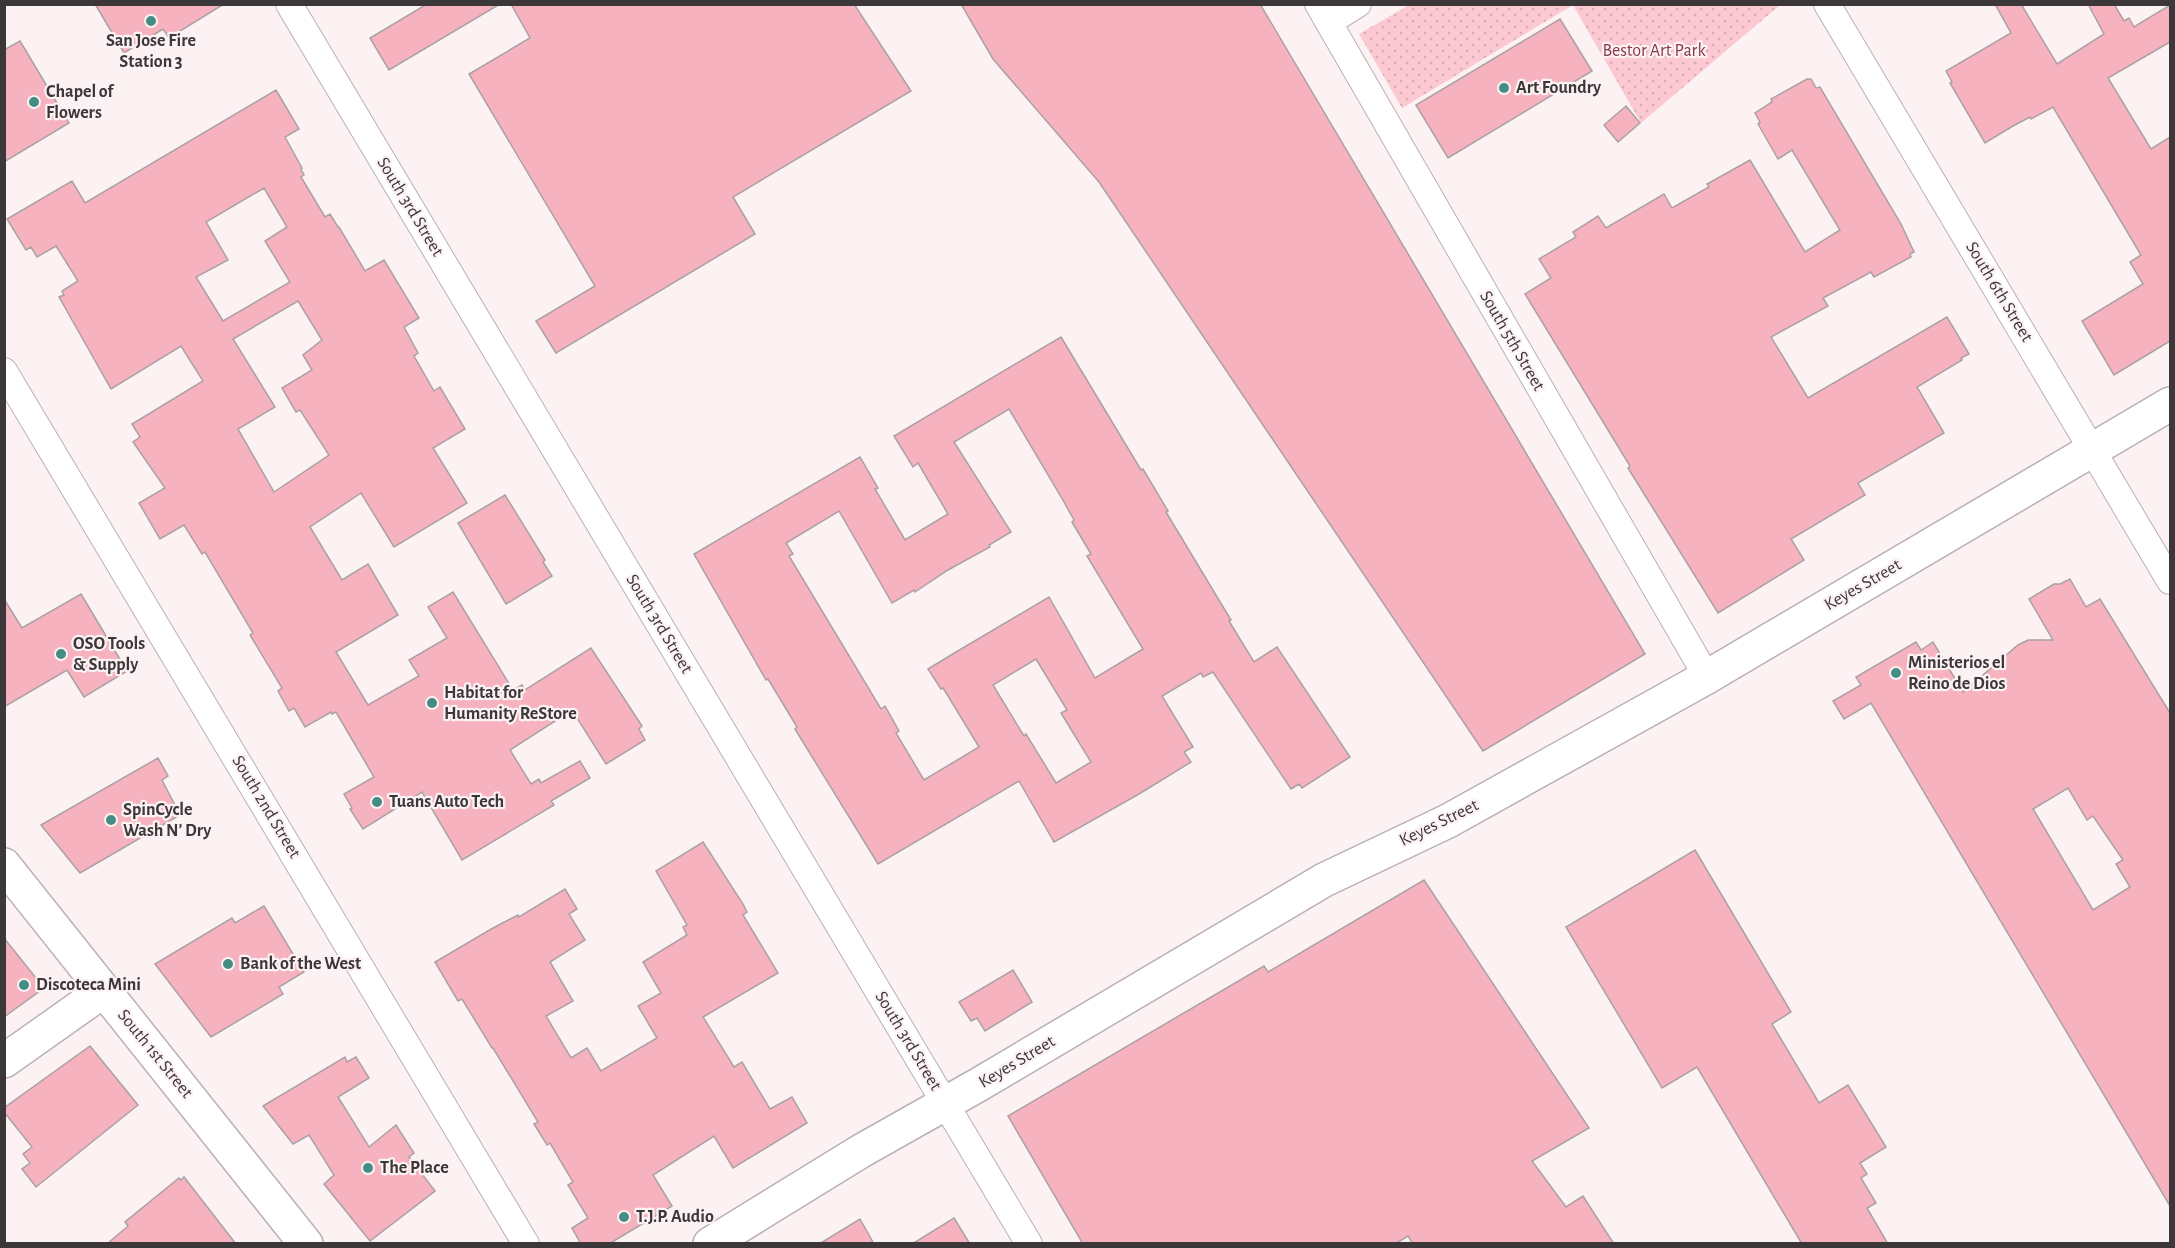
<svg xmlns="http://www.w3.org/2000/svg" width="2175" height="1248" font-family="'Alegreya Sans',sans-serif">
<defs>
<pattern id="park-dots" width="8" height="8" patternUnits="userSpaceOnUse" patternTransform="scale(1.5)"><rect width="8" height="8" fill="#fcc8d1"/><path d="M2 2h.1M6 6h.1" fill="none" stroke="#d9adb4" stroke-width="1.8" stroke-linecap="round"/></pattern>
</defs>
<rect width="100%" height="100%" fill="#fcf2f3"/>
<!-- park -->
<path fill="url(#park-dots)" d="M 1409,5 L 1409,4 L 1780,5 L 1641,123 L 1573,5 L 1402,108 L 1359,34 Z"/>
<!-- building -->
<g fill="#f6b2be" stroke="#aba1a3" stroke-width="1.5" fill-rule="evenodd">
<path d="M 95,4 L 224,4 L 169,38 L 163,29 L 124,53 Z"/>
<path d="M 427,4 L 500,4 L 389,70 L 370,38 Z"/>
<path d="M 511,4 L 854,4 L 911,91 L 733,197 L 755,234 L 556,353 L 536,321 L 595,286 L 469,74 L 530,38 Z"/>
<path d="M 961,4 L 1260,4 L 1645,654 L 1483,751 L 1099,182 L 993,59 Z"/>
<path d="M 1995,4 L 2021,4 L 2057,64 L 2104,34 L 2088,4 L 2114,4 L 2124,21 L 2129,18 L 2134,27 L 2170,5 L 2170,42 L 2108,78 L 2151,149 L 2170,137 L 2170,341 L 2114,375 L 2082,321 L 2143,284 L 2130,262 L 2141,255 L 2053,107 L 2031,119 L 2030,117 L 2013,126 L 1985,143 L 1950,83 L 1952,82 L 1946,71 L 2011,33 Z"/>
<path d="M 1560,19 L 1592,71 L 1448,158 L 1416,105 Z"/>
<path d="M 20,41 L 69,123 L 4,162 L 4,50 Z"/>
<path d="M 1807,79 L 1811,79 L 1816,88 L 1820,87 L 1901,224 L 1914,252 L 1910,254 L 1911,257 L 1874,277 L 1871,272 L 1823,298 L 1828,306 L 1771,337 L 1808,398 L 1947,317 L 1969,354 L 1961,358 L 1962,360 L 1917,387 L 1944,433 L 1858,483 L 1865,495 L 1791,539 L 1804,560 L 1718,613 L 1628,468 L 1630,466 L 1525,294 L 1551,278 L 1539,259 L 1576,237 L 1573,232 L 1598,216 L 1606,228 L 1664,194 L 1672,208 L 1709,187 L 1707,184 L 1750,160 L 1805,252 L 1840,230 L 1792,150 L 1778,159 L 1758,124 L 1760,122 L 1755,113 L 1772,102 L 1771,99 Z"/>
<path d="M 276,90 L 299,129 L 285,137 L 302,168 L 301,169 L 304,175 L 301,177 L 325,217 L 330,214 L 338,227 L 339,227 L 365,271 L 384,260 L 419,318 L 404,327 L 418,353 L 414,356 L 434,391 L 440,387 L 465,429 L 433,448 L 467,503 L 394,547 L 361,493 L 310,527 L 342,580 L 368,564 L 398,615 L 336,652 L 368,705 L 419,676 L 409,660 L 447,638 L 428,607 L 453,592 L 513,690 L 522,685 L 525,690 L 591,648 L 642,726 L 639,729 L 645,740 L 606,764 L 572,710 L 510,750 L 531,784 L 539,779 L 541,783 L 580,761 L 590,778 L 551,801 L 554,805 L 462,860 L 422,792 L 363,829 L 350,809 L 352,808 L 344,794 L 374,777 L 336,712 L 332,714 L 331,712 L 305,727 L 294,708 L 289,711 L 278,691 L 282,688 L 250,635 L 253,633 L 205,552 L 202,554 L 184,525 L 160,539 L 139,503 L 165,488 L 133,442 L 140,437 L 132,424 L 203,381 L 181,346 L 111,389 L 59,297 L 64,295 L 62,291 L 78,281 L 56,246 L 37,257 L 31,247 L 26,250 L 7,219 L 72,181 L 85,203 ZM 264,188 L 287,227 L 265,241 L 290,282 L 223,321 L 196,277 L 228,260 L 206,222 ZM 298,301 L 322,340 L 303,355 L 312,370 L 282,388 L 296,412 L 300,410 L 329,455 L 274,492 L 238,429 L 275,407 L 233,339 Z"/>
<path d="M 1626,106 L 1640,123 L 1618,142 L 1604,125 Z"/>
<path d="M 1061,337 L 1141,470 L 1143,469 L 1168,511 L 1166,512 L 1231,620 L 1229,621 L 1254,662 L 1277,647 L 1350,757 L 1302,788 L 1299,784 L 1291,789 L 1213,672 L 1203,677 L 1201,673 L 1162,696 L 1193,747 L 1184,752 L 1191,762 L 1139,794 L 1054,842 L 1019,781 L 878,864 L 795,729 L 797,727 L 768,679 L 766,680 L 694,554 L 860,457 L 878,488 L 875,489 L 905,540 L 948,514 L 918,463 L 913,467 L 894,436 ZM 1009,409 L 1060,495 L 1074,520 L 1072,522 L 1091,554 L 1087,556 L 1143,649 L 1095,678 L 1049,597 L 951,655 L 928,669 L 941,689 L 943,688 L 948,696 L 979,747 L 924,780 L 896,733 L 899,731 L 885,706 L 881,709 L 789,556 L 793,554 L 786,543 L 839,511 L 892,603 L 914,590 L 915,592 L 948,570 L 990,547 L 989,545 L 1011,532 L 954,442 ZM 1036,659 L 1067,710 L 1061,713 L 1091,762 L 1056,783 L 1026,734 L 1024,736 L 993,685 Z"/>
<path d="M 505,495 L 545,560 L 543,562 L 552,576 L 506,604 L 458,523 Z"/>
<path d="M 2070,579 L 2086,607 L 2100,599 L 2170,713 L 2170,1206 L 1871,703 L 1844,719 L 1833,701 L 1861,685 L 1856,677 L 1916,642 L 1921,650 L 1933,642 L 1963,692 L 2018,645 L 2028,640 L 2053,640 L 2029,599 L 2054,584 L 2060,584 ZM 2068,788 L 2087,820 L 2093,816 L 2123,860 L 2116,864 L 2130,887 L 2093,910 L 2033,809 Z"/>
<path d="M 81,594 L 127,671 L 84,697 L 67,670 L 4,707 L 4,599 L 22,628 Z"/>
<path d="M 158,758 L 168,776 L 162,780 L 180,815 L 80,873 L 41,825 Z"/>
<path d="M 703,842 L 743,904 L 747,912 L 743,915 L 778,973 L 703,1017 L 734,1067 L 742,1062 L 770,1109 L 792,1097 L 807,1123 L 733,1168 L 714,1136 L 653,1175 L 672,1206 L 609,1244 L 581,1244 L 572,1228 L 588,1218 L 568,1185 L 573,1182 L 550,1143 L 547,1145 L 534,1124 L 538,1122 L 493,1048 L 492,1048 L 462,999 L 458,1001 L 435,962 L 493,928 L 518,915 L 519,917 L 565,889 L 577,909 L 569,914 L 585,940 L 550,962 L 573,1001 L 546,1016 L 571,1058 L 587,1048 L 601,1071 L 657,1038 L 638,1006 L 661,993 L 643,962 L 687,935 L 683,927 L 687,925 L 656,871 Z"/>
<path d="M 1695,850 L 1791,1012 L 1772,1024 L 1819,1103 L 1848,1085 L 1886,1147 L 1860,1163 L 1867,1174 L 1861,1178 L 1876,1203 L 1867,1208 L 1888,1244 L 1802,1244 L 1697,1067 L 1662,1088 L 1566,927 Z"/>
<path d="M 1424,880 L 1589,1128 L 1532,1161 L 1566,1207 L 1583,1196 L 1614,1244 L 1413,1244 L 1408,1236 L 1395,1244 L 1083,1244 L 1008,1116 L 1264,966 L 1268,972 Z"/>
<path d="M 264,906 L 304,972 L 279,987 L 283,994 L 211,1037 L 155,964 L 232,918 L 235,923 Z"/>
<path d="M 4,938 L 44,988 L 4,1017 Z"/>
<path d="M 1013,970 L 1032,1002 L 985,1031 L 977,1018 L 971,1021 L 959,1002 Z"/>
<path d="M 90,1046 L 138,1105 L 36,1187 L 22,1169 L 30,1163 L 23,1154 L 32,1147 L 4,1112 L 4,1108 Z"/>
<path d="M 345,1057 L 347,1062 L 356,1057 L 369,1078 L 338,1097 L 369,1147 L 396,1125 L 414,1153 L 409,1157 L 435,1191 L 370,1241 L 324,1184 L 334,1175 L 309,1135 L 293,1144 L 263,1106 Z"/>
<path d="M 184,1177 L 236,1244 L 107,1244 L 128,1226 L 125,1222 L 179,1178 L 181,1180 Z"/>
<path d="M 954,1218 L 970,1244 L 912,1244 Z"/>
<path d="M 860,1219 L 874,1244 L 819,1244 Z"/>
</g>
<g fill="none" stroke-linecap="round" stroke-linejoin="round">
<defs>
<g id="minor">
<path d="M 289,4 L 1029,1244"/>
<path d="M 1318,4 L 1707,677"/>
<path d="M 1827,4 L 2170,581"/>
<path d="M 1329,22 L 1358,4"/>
<path d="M 4,371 L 526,1244"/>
</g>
<g id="major">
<path d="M 4,865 L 306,1244"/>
<path d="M 4,1061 L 103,991"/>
<path d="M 710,1244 L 861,1151 L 978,1085 L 1324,880 L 1448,821 L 1707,677 L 2170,404"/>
</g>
</defs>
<!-- minor casing -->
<use href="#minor" stroke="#bbb1b2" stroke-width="28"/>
<!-- major casing -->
<use href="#major" stroke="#bbb1b2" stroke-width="36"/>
<!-- minor -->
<use href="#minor" stroke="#fff" stroke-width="26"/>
<!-- major -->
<use href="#major" stroke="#fff" stroke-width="33"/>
</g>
<!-- markers -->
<g fill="#458c85" stroke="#fcf2f3" stroke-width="2">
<circle cx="151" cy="21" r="6"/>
<circle cx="1504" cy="88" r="6"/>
<circle cx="34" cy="102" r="6"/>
<circle cx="61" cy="654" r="6"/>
<circle cx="1896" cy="673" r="6"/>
<circle cx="432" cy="703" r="6"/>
<circle cx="377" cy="802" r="6"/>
<circle cx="111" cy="820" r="6"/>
<circle cx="228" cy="964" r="6"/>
<circle cx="24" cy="985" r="6"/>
<circle cx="368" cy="1168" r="6"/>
<circle cx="624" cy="1217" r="6"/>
</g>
<g text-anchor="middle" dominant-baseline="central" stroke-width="4.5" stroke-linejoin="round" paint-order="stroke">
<!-- poi labels -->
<g font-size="18" font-weight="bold" fill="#3c3839" stroke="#fcf2f3" text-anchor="start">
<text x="151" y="41" text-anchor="middle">San Jose Fire<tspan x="151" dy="21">Station 3</tspan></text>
<text x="1516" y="88">Art Foundry</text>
<text x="46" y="92">Chapel of<tspan x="46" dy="21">Flowers</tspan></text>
<text x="73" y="644">OSO Tools<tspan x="73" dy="21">&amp; Supply</tspan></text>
<text x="1908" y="663">Ministerios el<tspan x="1908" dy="21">Reino de Dios</tspan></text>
<text x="444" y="693">Habitat for<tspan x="444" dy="21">Humanity ReStore</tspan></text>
<text x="389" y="802">Tuans Auto Tech</text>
<text x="123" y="810">SpinCycle<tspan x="123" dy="21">Wash N’ Dry</tspan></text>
<text x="240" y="964">Bank of the West</text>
<text x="36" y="985">Discoteca Mini</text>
<text x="380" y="1168">The Place</text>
<text x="636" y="1217">T.J.P. Audio</text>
</g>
<!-- park labels -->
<g font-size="18" fill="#89384c" stroke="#fcf2f3">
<text x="1654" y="51">Bestor Art Park</text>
</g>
<!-- street labels -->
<g font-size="18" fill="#3c3839" stroke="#fcf2f3">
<text transform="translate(410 207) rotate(59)">South 3rd Street</text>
<text transform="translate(1999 292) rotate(59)">South 6th Street</text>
<text transform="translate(1512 341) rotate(60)">South 5th Street</text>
<text transform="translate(1863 585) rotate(-30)">Keyes Street</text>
<text transform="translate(659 624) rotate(59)">South 3rd Street</text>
<text transform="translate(266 807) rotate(59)">South 2nd Street</text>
<text transform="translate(1439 823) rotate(-26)">Keyes Street</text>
<text transform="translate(908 1041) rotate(59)">South 3rd Street</text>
<text transform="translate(155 1054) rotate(51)">South 1st Street</text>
<text transform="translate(1017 1062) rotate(-31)">Keyes Street</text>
</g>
</g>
<!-- border -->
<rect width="2175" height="1248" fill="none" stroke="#3c3839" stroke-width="12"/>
</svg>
